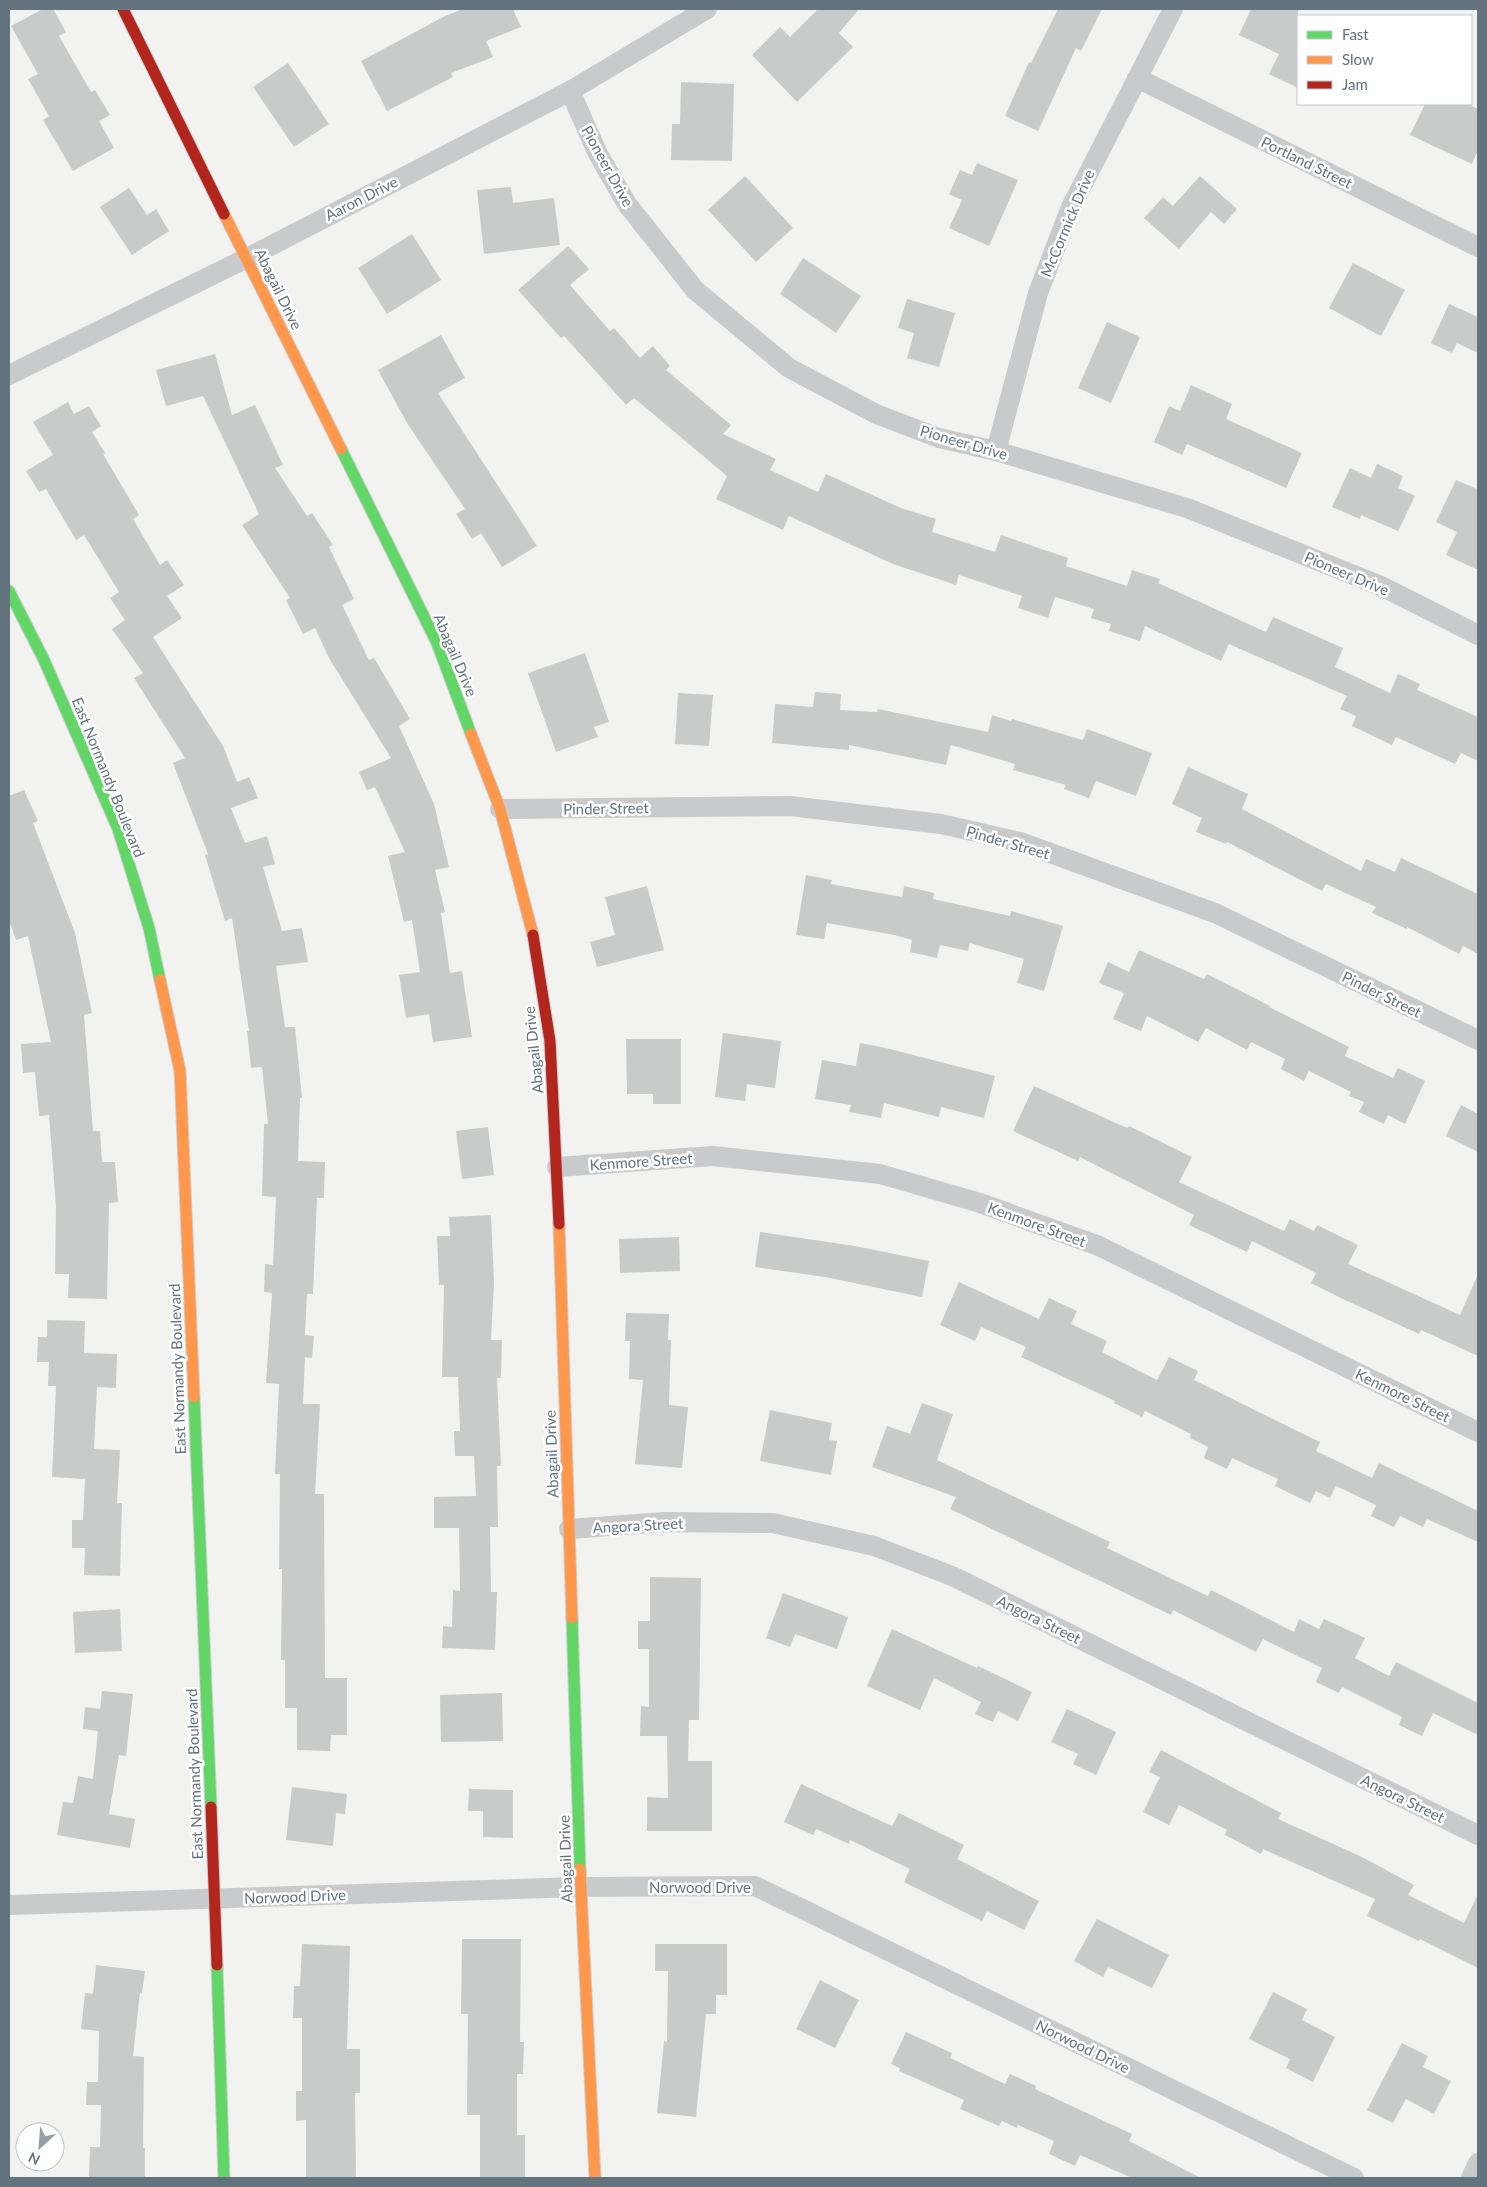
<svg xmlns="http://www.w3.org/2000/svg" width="1487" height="2187" font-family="Lato,sans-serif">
<rect width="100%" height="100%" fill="#f2f2f1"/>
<!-- building -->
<g fill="#c9cbcb">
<path d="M 43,9 L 53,9 L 66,32 L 59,36 L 91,92 L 95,90 L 110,115 L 99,121 L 114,148 L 73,171 L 43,120 L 49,116 L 28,79 L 38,74 L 11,26 Z"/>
<path d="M 463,9 L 513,9 L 521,27 L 486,41 L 493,57 L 451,73 L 453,77 L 387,111 L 361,61 L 445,16 Z"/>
<path d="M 818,9 L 859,9 L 839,33 L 853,47 L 797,102 L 752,55 L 780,27 L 790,37 Z"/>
<path d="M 1058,9 L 1102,9 L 1081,51 L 1076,48 L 1038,131 L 1005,116 L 1029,62 L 1031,63 Z"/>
<path d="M 1251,9 L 1298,9 L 1298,88 L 1269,74 L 1279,54 L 1239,35 Z"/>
<path d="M 288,63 L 329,124 L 294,147 L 253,87 Z"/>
<path d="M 681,82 L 734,84 L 732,161 L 671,160 L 672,124 L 680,124 Z"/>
<path d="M 1425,104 L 1468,104 L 1478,109 L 1478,150 L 1472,164 L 1410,135 Z"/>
<path d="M 977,163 L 1018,180 L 989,246 L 949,228 L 962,200 L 949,194 L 960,170 L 972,175 Z"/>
<path d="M 745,176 L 793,228 L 756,262 L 708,210 Z"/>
<path d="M 1200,176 L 1237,209 L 1224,224 L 1211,212 L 1179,249 L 1144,218 L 1163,197 L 1173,206 Z"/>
<path d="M 511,187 L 513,203 L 554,198 L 560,245 L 484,254 L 477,190 Z"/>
<path d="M 129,188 L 147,215 L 156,209 L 169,231 L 132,255 L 100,207 Z"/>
<path d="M 412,234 L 441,280 L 387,314 L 358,268 Z"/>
<path d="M 568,246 L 589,269 L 570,285 L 610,331 L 614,328 L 640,358 L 653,346 L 670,366 L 666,370 L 731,425 L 723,434 L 776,459 L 770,470 L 818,492 L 826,474 L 901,508 L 936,519 L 932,532 L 995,552 L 1001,535 L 1068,558 L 1066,566 L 1127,586 L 1132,570 L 1160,579 L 1158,583 L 1266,632 L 1273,617 L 1343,648 L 1335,667 L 1390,693 L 1398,674 L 1420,684 L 1417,690 L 1478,717 L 1478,761 L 1461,753 L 1455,764 L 1396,737 L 1392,745 L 1352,726 L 1356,716 L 1340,709 L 1347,696 L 1229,644 L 1221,661 L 1145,626 L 1140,641 L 1109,631 L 1111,624 L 1091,618 L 1094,609 L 1055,597 L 1048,618 L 1018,608 L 1022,596 L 959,575 L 956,585 L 893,564 L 789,516 L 783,530 L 716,499 L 727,476 L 634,398 L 626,405 L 564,336 L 561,338 L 518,290 Z"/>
<path d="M 803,258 L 861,296 L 836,333 L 780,294 Z"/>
<path d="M 1353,263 L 1405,290 L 1381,336 L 1329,308 Z"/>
<path d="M 907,299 L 955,313 L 939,367 L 907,358 L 914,333 L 898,328 Z"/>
<path d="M 1449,304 L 1478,317 L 1478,353 L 1457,343 L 1452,353 L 1431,343 Z"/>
<path d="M 1107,322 L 1140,337 L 1111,403 L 1078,388 Z"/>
<path d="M 441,335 L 465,378 L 438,393 L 537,546 L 502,567 L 481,533 L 472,539 L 456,514 L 465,509 L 407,423 L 378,370 Z"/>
<path d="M 215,354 L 232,415 L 255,405 L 283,465 L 275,468 L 307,516 L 312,513 L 333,545 L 329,547 L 354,599 L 342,605 L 369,660 L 374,658 L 410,719 L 399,726 L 434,804 L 449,867 L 435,870 L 445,912 L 441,913 L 450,973 L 462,971 L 472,1037 L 433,1042 L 429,1014 L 406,1018 L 399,975 L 420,972 L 412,920 L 404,922 L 388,856 L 405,852 L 375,787 L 367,790 L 359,772 L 391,758 L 329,658 L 315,628 L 303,634 L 286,600 L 290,598 L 242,525 L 259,514 L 203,396 L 166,406 L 156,370 Z"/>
<path d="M 1191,385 L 1232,404 L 1226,419 L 1302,453 L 1286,488 L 1187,444 L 1182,455 L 1154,442 L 1169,406 L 1180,411 Z"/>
<path d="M 68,402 L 74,414 L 89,406 L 101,426 L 92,432 L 105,453 L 103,454 L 139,515 L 133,519 L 160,565 L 167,560 L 184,585 L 167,596 L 182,618 L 153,637 L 223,746 L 237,782 L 249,777 L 258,798 L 231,808 L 245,843 L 267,836 L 275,864 L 263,867 L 282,931 L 302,928 L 308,962 L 276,966 L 285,1027 L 295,1027 L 302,1098 L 300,1098 L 298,1161 L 325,1162 L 324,1198 L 317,1198 L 313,1294 L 307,1294 L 305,1335 L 314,1336 L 312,1358 L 305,1357 L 303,1404 L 320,1404 L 315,1494 L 324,1494 L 325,1678 L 347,1678 L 347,1735 L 331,1735 L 330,1751 L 297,1750 L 297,1708 L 285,1708 L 285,1660 L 281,1660 L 282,1569 L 279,1569 L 280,1474 L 275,1474 L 279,1384 L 266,1383 L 272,1293 L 264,1292 L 265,1264 L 273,1265 L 276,1197 L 262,1196 L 264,1124 L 268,1124 L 262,1067 L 251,1068 L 247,1031 L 249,1031 L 232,918 L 225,921 L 205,855 L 208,854 L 173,763 L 185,758 L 134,678 L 143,673 L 112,629 L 125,620 L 110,598 L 119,592 L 84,535 L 76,540 L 46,489 L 39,492 L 26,471 L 53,455 L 33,422 Z"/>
<path d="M 1377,464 L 1403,476 L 1398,488 L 1415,496 L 1398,531 L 1361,515 L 1360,519 L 1332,507 L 1350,468 L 1371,478 Z"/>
<path d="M 1456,480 L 1477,489 L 1478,487 L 1478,570 L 1446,555 L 1457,532 L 1436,522 Z"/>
<path d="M 585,653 L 609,722 L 594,727 L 598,737 L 556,752 L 528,673 Z"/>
<path d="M 815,692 L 841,694 L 840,710 L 877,712 L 878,709 L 988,732 L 992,715 L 1011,721 L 1012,719 L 1083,740 L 1087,729 L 1152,753 L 1136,796 L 1096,781 L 1089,798 L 1064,789 L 1066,785 L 1013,770 L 1015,764 L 951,745 L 946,765 L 849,745 L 849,750 L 772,743 L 775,704 L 813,707 Z"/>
<path d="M 678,693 L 713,695 L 709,746 L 675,744 Z"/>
<path d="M 1188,767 L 1248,794 L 1242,809 L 1361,871 L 1366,859 L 1395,872 L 1401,858 L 1478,894 L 1478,954 L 1463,946 L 1459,954 L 1407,927 L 1407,929 L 1372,913 L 1376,907 L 1326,884 L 1322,891 L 1227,842 L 1226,844 L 1196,832 L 1202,818 L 1172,804 Z"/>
<path d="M 24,790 L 38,821 L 33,823 L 75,933 L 92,1013 L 84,1015 L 93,1131 L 100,1131 L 102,1162 L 115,1162 L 118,1202 L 109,1203 L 107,1299 L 68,1298 L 69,1274 L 55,1274 L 56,1207 L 49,1115 L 39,1116 L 35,1072 L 23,1073 L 21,1044 L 51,1042 L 28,936 L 16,940 L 9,920 L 9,796 Z"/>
<path d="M 806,875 L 832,880 L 831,884 L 902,897 L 904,886 L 934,893 L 933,899 L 1010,916 L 1011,911 L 1063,926 L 1044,991 L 1017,983 L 1024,959 L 970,943 L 968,951 L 940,945 L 937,958 L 910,952 L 912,940 L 894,935 L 827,923 L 824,939 L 796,935 Z"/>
<path d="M 647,886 L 664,950 L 597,967 L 590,942 L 615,935 L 605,897 Z"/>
<path d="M 1139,950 L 1204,979 L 1207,974 L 1270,1006 L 1269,1007 L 1349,1047 L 1345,1056 L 1393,1078 L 1398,1068 L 1425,1081 L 1405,1124 L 1388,1115 L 1384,1124 L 1359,1112 L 1364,1102 L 1349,1096 L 1351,1092 L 1309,1071 L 1304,1081 L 1281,1069 L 1285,1059 L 1251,1042 L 1247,1050 L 1206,1028 L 1198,1042 L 1147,1016 L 1141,1031 L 1113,1019 L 1124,993 L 1099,983 L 1108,962 L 1129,972 Z"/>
<path d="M 723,1033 L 781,1041 L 775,1088 L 747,1084 L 745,1101 L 715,1097 Z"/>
<path d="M 626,1039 L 681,1039 L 681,1104 L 653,1104 L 653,1094 L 627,1094 Z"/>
<path d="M 860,1043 L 886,1048 L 995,1076 L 984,1118 L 941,1107 L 939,1117 L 884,1103 L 881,1118 L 849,1112 L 851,1105 L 815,1099 L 822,1060 L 856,1066 Z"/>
<path d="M 1034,1086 L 1127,1128 L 1129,1126 L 1192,1157 L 1179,1182 L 1284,1231 L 1290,1219 L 1314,1231 L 1317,1225 L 1358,1245 L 1348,1264 L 1460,1315 L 1478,1274 L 1478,1356 L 1421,1330 L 1419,1334 L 1343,1299 L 1311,1283 L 1316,1273 L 1252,1241 L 1247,1252 L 1189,1225 L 1194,1215 L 1080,1157 L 1078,1161 L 1013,1131 Z"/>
<path d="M 1461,1105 L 1478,1114 L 1478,1152 L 1446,1136 Z"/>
<path d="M 488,1127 L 494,1175 L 462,1179 L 456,1131 Z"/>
<path d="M 491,1215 L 494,1283 L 491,1340 L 502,1340 L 501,1378 L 497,1378 L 501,1466 L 497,1466 L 498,1527 L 490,1527 L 491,1592 L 497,1592 L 495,1650 L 442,1648 L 443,1626 L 452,1627 L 453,1590 L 460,1591 L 459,1528 L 434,1528 L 434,1497 L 476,1496 L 474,1456 L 455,1456 L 454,1431 L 460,1431 L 458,1377 L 442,1377 L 444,1285 L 439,1285 L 437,1236 L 450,1236 L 449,1217 Z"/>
<path d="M 760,1232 L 855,1246 L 929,1261 L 922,1297 L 825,1277 L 755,1267 Z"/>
<path d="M 679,1237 L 680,1271 L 620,1273 L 619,1239 Z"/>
<path d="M 959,1282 L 1039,1319 L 1049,1298 L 1077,1311 L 1071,1324 L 1107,1341 L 1102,1352 L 1157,1380 L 1169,1357 L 1198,1371 L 1194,1380 L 1320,1442 L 1316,1451 L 1372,1478 L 1379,1463 L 1478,1511 L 1478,1542 L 1427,1519 L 1423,1527 L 1400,1516 L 1394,1527 L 1371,1516 L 1376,1505 L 1336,1486 L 1330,1498 L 1316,1491 L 1310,1503 L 1275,1486 L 1278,1479 L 1232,1458 L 1227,1469 L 1204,1458 L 1208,1447 L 1190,1438 L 1191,1434 L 1145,1411 L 1142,1417 L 1114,1403 L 1115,1401 L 1021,1357 L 1026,1347 L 981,1327 L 975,1341 L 940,1325 Z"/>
<path d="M 626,1313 L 669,1314 L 668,1340 L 671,1340 L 669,1405 L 688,1407 L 682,1468 L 635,1464 L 643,1380 L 629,1379 L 630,1341 L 625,1341 Z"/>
<path d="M 47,1320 L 85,1321 L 84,1353 L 117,1354 L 116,1388 L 97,1387 L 94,1449 L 120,1450 L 117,1503 L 122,1503 L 120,1576 L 84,1575 L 85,1548 L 72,1548 L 72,1520 L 83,1520 L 85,1479 L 52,1477 L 56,1386 L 48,1386 L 49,1362 L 37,1362 L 38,1337 L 47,1337 Z"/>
<path d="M 922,1403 L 953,1414 L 937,1460 L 1110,1542 L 1107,1548 L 1208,1596 L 1211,1590 L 1294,1632 L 1299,1619 L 1319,1629 L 1324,1619 L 1365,1638 L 1355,1658 L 1389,1676 L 1396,1662 L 1478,1703 L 1478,1735 L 1433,1713 L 1422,1736 L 1399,1725 L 1402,1717 L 1342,1687 L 1339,1693 L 1316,1682 L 1322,1668 L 1263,1639 L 1256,1652 L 1173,1610 L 1171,1615 L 950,1509 L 956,1497 L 872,1467 L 887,1426 L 910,1434 Z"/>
<path d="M 770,1410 L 832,1423 L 829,1440 L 837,1441 L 831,1475 L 760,1461 Z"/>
<path d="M 650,1577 L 701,1578 L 699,1720 L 689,1720 L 688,1761 L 712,1761 L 712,1831 L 647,1831 L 647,1797 L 668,1798 L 667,1736 L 640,1736 L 641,1706 L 649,1707 L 649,1649 L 638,1649 L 638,1621 L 650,1621 Z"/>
<path d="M 783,1593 L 848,1617 L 837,1649 L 795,1634 L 790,1647 L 766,1638 Z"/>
<path d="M 120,1609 L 122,1651 L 75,1653 L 73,1612 Z"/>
<path d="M 892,1629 L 977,1668 L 978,1666 L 1032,1692 L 1018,1721 L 998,1711 L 993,1722 L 975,1714 L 981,1702 L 934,1678 L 920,1710 L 867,1686 Z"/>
<path d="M 102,1691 L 133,1694 L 126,1756 L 119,1755 L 109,1814 L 135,1819 L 130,1848 L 57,1835 L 63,1802 L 73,1803 L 78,1776 L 93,1779 L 98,1731 L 83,1729 L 85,1707 L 100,1709 Z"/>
<path d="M 502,1693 L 503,1741 L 441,1742 L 440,1695 Z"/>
<path d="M 1067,1709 L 1116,1732 L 1096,1775 L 1073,1764 L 1078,1754 L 1051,1742 Z"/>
<path d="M 1161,1750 L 1281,1813 L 1278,1819 L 1362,1857 L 1414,1885 L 1408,1895 L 1464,1923 L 1478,1894 L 1478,1968 L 1420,1939 L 1419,1941 L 1367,1916 L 1375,1899 L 1263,1849 L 1261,1854 L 1225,1835 L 1227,1830 L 1179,1805 L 1169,1825 L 1143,1812 L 1160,1777 L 1149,1772 Z"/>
<path d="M 801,1784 L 892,1826 L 899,1813 L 964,1845 L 957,1859 L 1039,1901 L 1024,1930 L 987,1911 L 982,1921 L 904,1882 L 910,1869 L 850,1840 L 849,1844 L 816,1829 L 813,1835 L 784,1822 Z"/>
<path d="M 292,1787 L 347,1794 L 345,1814 L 336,1813 L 333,1846 L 286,1840 Z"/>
<path d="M 469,1789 L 513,1790 L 513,1838 L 483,1837 L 483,1811 L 468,1811 Z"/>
<path d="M 1097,1919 L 1169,1955 L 1152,1988 L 1108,1967 L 1103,1977 L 1074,1961 Z"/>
<path d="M 462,1939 L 521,1939 L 520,2042 L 524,2042 L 523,2074 L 517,2074 L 517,2135 L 525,2135 L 525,2178 L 480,2178 L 480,2115 L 467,2115 L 468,2014 L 461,2014 Z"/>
<path d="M 302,1944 L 350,1946 L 347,2049 L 360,2049 L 360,2093 L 355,2093 L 356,2178 L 306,2178 L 306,2120 L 296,2121 L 296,2091 L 302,2091 L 302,2018 L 293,2018 L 294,1986 L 300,1986 Z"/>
<path d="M 655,1944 L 727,1944 L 727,1995 L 716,1995 L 716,2014 L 706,2014 L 696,2117 L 657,2113 L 664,2041 L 667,2042 L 668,1971 L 655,1971 Z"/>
<path d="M 96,1965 L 145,1971 L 142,1993 L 140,1992 L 133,2056 L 144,2057 L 143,2148 L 145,2148 L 145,2178 L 89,2178 L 90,2147 L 100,2147 L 101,2105 L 86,2105 L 87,2082 L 98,2082 L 99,2031 L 81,2029 L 85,1993 L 93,1994 Z"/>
<path d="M 820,1980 L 859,2000 L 835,2048 L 796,2029 Z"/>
<path d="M 1273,1992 L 1307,2009 L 1302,2020 L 1335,2037 L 1313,2082 L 1286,2068 L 1290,2059 L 1249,2039 Z"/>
<path d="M 906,2032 L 952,2053 L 950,2058 L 1005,2084 L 1010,2074 L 1036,2086 L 1035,2089 L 1132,2134 L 1129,2141 L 1201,2178 L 1132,2178 L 1080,2155 L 1075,2166 L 1049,2154 L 1054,2141 L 1018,2125 L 1017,2128 L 1002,2121 L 999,2126 L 960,2109 L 964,2100 L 899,2071 L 900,2068 L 891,2064 Z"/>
<path d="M 1402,2043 L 1428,2056 L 1423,2067 L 1451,2081 L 1434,2114 L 1406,2099 L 1393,2123 L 1367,2110 Z"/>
</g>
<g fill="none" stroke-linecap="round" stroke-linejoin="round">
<defs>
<g id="fast">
<path d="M 341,449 L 437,643 L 471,734"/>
<path d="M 9,591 L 44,660 L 118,829 L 149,928 L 160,980"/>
<path d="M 194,1397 L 211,1807"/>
<path d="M 572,1618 L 580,1869"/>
<path d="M 217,1965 L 224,2178"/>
</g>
<g id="slow">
<path d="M 224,214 L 341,449"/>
<path d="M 471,734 L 500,809 L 533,935"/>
<path d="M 160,980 L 180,1071 L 194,1397"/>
<path d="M 559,1224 L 572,1618"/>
<path d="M 580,1869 L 595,2178"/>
</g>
<g id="jam">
<path d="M 123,9 L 224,214"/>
<path d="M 533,935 L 550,1041 L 559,1224"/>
<path d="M 211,1807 L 217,1965"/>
</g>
</defs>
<!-- fast casing -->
<use href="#fast" stroke="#cfd0d0" stroke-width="13"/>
<!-- slow casing -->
<use href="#slow" stroke="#cfd0d0" stroke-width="13"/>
<!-- jam casing -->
<use href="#jam" stroke="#cfd0d0" stroke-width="13"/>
<!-- street -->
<g stroke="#c8cacb" stroke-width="20">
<path d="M 1137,78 L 1478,247"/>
<path d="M 570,91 L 598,154 L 627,204 L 695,290 L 789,368 L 876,414 L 939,438 L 996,451 L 1187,508 L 1381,586 L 1478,635"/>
<path d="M 9,375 L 247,258 L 570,91 L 707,9"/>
<path d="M 996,451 L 1038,293 L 1071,207 L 1173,9"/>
<path d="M 500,809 L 790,806 L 941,824 L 1020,842 L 1215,913 L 1478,1040"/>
<path d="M 557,1167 L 713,1156 L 880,1174 L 980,1203 L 1099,1246 L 1478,1432"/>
<path d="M 569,1529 L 665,1522 L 773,1523 L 874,1546 L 952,1576 L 1478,1835"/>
<path d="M 9,1905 L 581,1887 L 755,1886 L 1354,2178"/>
<path d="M 1471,2178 L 1478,2163"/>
</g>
<!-- fast -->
<use href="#fast" stroke="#63d668" stroke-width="11"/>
<!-- slow -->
<use href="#slow" stroke="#ff974d" stroke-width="11"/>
<!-- jam -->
<use href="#jam" stroke="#b3261e" stroke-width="11"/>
</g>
<g text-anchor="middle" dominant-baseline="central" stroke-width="5" stroke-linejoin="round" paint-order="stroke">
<!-- street labels -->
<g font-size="15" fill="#64747f" stroke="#fff">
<text transform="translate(1307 162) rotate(26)">Portland Street</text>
<text transform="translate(608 166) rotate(61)">Pioneer Drive</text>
<text transform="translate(361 198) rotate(-27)">Aaron Drive</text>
<text transform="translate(1067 223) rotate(-67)">McCormick Drive</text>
<text transform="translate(279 289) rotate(64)">Abagail Drive</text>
<text transform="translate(964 442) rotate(16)">Pioneer Drive</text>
<text transform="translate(1347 573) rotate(23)">Pioneer Drive</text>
<text transform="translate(456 655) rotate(67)">Abagail Drive</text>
<text transform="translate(109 777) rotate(68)">East Normandy Boulevard</text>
<text transform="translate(606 808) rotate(-1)">Pinder Street</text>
<text transform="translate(1008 842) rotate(16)">Pinder Street</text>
<text transform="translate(1382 994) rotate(26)">Pinder Street</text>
<text transform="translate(533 1050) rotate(-96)">Abagail Drive</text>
<text transform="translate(641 1161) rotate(-4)">Kenmore Street</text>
<text transform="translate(1037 1224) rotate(20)">Kenmore Street</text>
<text transform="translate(177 1369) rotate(-92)">East Normandy Boulevard</text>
<text transform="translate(1403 1395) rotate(26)">Kenmore Street</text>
<text transform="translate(551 1454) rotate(-92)">Abagail Drive</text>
<text transform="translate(638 1525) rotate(-3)">Angora Street</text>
<text transform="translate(1039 1619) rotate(26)">Angora Street</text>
<text transform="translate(194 1774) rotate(-92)">East Normandy Boulevard</text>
<text transform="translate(1403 1798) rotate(26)">Angora Street</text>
<text transform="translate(565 1859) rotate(-92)">Abagail Drive</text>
<text x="700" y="1887">Norwood Drive</text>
<text transform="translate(295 1896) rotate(-2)">Norwood Drive</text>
<text transform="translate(1083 2046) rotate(26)">Norwood Drive</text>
</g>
</g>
<!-- border -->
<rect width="1487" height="2187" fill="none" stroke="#64747f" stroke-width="20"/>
<!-- legend -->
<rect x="1297" y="15" width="175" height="90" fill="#ffffff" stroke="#c1c7cc"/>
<rect x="1307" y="31" width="25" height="8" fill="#63d668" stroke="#c1c7cc"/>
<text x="1342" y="40" font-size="15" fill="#64747f">Fast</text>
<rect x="1307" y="56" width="25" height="8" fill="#ff974d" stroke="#c1c7cc"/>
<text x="1342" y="65" font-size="15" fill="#64747f">Slow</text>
<rect x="1307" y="81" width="25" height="8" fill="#b3261e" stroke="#c1c7cc"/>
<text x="1342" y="90" font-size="15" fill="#64747f">Jam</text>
<!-- north arrow -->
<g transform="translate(40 2147) rotate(206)"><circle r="24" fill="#ffffff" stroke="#c1c7cc"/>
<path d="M0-4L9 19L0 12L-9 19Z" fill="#96a0a7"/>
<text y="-8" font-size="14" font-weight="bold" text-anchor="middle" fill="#64747f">N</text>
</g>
</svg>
